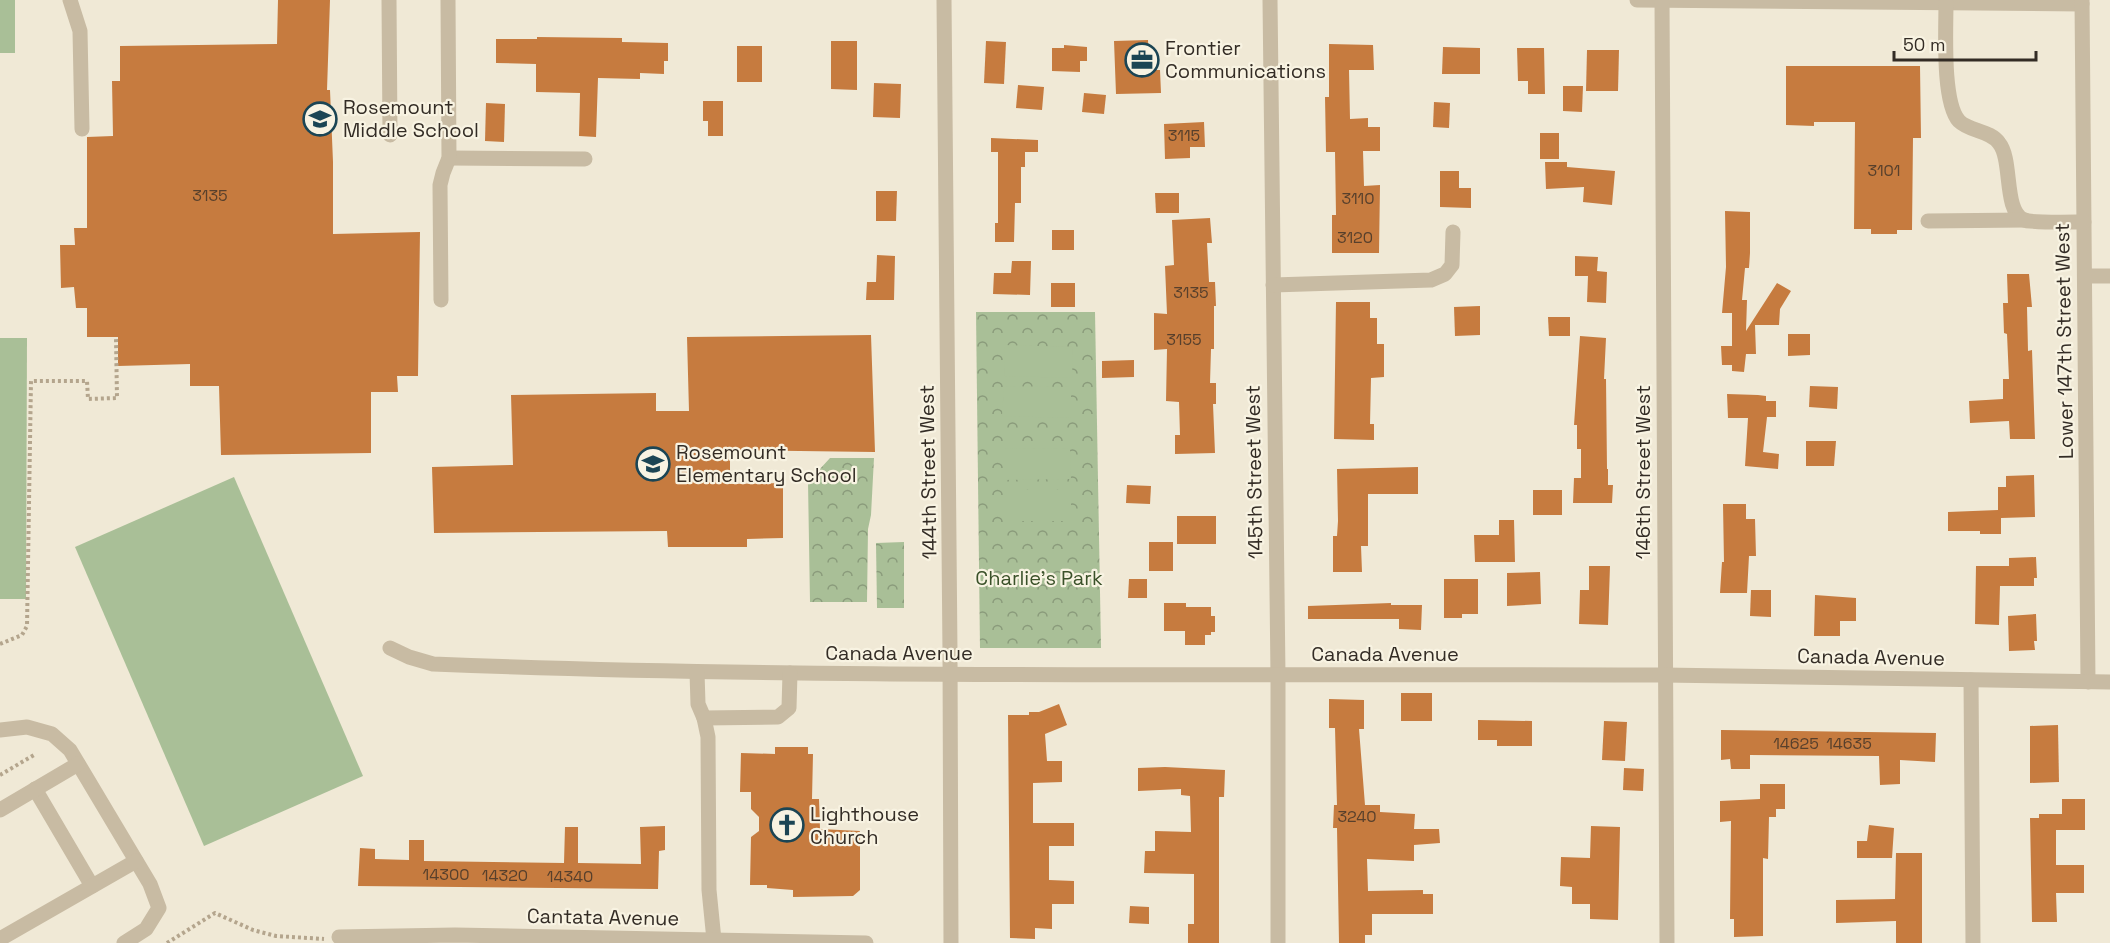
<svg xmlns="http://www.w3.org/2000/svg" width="2110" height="943" font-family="'Space Grotesk',sans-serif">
<defs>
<pattern id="forest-crowns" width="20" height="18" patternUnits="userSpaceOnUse" patternTransform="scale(1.5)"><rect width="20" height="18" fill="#a9bf97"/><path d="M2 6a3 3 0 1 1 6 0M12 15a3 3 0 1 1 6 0" fill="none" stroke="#8a9b7b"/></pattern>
</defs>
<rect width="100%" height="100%" fill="#f0e9d6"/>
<!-- forest -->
<g fill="url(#forest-crowns)">
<path d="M 976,312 L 1095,312 L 1101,648 L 980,648 Z"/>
<path d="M 830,458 L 874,458 L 871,515 L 868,529 L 867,602 L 810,602 L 808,482 Z"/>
<path d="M 904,542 L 904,608 L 877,608 L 876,543 Z"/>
</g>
<!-- pitch -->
<g fill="#a9bf97">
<rect x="0" y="0" width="15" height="53"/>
<path d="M 0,338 L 27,338 L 26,599 L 0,599 Z"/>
<path d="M 1005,345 L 1073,347 L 1072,378 L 1004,376 Z"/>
<path d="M 1004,386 L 1071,387 L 1071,418 L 1002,416 Z"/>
<path d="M 1070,448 L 1071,479 L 1003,480 L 1003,449 Z"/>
<path d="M 234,477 L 363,776 L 204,846 L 75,547 Z"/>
<rect x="1004" y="490" width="67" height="31"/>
</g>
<!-- building -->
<g fill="#c67b3f">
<path d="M 278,0 L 330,0 L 327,90 L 330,90 L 333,162 L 333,234 L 420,232 L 418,376 L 397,376 L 398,392 L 371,392 L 371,453 L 221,455 L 219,386 L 190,386 L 190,364 L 118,366 L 118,337 L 87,337 L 87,308 L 76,308 L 74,287 L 61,288 L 60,245 L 75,245 L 74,228 L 87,228 L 87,137 L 113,136 L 112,81 L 120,81 L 120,46 L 277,44 Z"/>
<path d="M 537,37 L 622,38 L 622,42 L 668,43 L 668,61 L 664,61 L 664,74 L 640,73 L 640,79 L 598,78 L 596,137 L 579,136 L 580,93 L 536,92 L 536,64 L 496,63 L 496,39 L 537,39 Z"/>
<path d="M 1148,40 L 1149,70 L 1160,70 L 1161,93 L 1116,94 L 1114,41 Z"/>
<path d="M 831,41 L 857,41 L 857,90 L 831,89 Z"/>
<path d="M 986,41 L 1006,42 L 1004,84 L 984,83 Z"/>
<path d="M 1329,44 L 1373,45 L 1374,70 L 1349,70 L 1350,119 L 1368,118 L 1368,127 L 1380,127 L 1380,151 L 1363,151 L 1364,186 L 1380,185 L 1379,253 L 1332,253 L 1332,215 L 1336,215 L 1335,152 L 1326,152 L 1325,97 L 1329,97 Z"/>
<path d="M 1064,45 L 1087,47 L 1087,61 L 1080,61 L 1080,72 L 1052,71 L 1052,48 L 1064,48 Z"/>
<rect x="737" y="46" width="25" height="36"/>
<path d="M 1443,47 L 1480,48 L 1480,74 L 1442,74 Z"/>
<path d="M 1517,48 L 1544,48 L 1545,94 L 1528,94 L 1528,81 L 1518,81 Z"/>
<path d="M 1587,50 L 1619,50 L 1618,91 L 1586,91 Z"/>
<path d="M 1786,66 L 1920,66 L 1921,138 L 1913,138 L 1912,230 L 1897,230 L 1897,234 L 1871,234 L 1871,229 L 1854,229 L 1855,122 L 1814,122 L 1814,126 L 1786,125 Z"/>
<path d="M 874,83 L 901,84 L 900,118 L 873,117 Z"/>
<path d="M 1018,85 L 1044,87 L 1042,110 L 1016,108 Z"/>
<path d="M 1563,86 L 1583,86 L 1582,112 L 1563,111 Z"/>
<path d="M 1084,93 L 1106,95 L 1104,114 L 1082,112 Z"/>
<path d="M 703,101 L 723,101 L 723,136 L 708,136 L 708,121 L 703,121 Z"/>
<path d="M 1434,102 L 1450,103 L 1449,128 L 1433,127 Z"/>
<path d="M 486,103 L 505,104 L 504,142 L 485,141 Z"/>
<path d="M 1204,122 L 1205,147 L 1190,147 L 1190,158 L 1165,159 L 1164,124 Z"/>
<rect x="1540" y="133" width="19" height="26"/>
<path d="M 991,138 L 1038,140 L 1038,152 L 1025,152 L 1025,167 L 1021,167 L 1021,203 L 1015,203 L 1014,242 L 995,242 L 995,223 L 998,223 L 998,152 L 991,152 Z"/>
<path d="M 1545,162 L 1567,162 L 1567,167 L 1615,171 L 1612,205 L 1583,202 L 1584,187 L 1546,189 Z"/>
<path d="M 1440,171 L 1459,171 L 1459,188 L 1471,188 L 1471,208 L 1440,207 Z"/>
<path d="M 876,191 L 897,191 L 896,221 L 876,221 Z"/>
<path d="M 1155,193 L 1179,193 L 1179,213 L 1156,213 Z"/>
<path d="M 1725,211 L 1750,212 L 1750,253 L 1749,268 L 1745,268 L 1742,300 L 1747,300 L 1746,331 L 1777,283 L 1791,291 L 1780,309 L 1779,325 L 1755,325 L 1756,354 L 1746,354 L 1744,372 L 1732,371 L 1732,365 L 1722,365 L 1721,346 L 1732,346 L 1732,313 L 1722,313 L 1726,267 Z"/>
<path d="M 1210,218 L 1212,243 L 1207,243 L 1209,282 L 1215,282 L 1216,306 L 1214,306 L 1214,349 L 1211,349 L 1210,383 L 1216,383 L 1216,404 L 1213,404 L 1215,453 L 1175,454 L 1175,435 L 1180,435 L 1179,402 L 1166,401 L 1167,349 L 1154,350 L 1154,313 L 1167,314 L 1165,266 L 1174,265 L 1172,220 Z"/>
<rect x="1052" y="230" width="22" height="20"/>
<path d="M 877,255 L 895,256 L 894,300 L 866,300 L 867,282 L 876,282 Z"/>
<path d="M 1575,256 L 1598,257 L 1597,271 L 1607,272 L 1606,303 L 1587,302 L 1588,276 L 1575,276 Z"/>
<path d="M 1012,261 L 1031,261 L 1030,295 L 993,294 L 994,273 L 1011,273 Z"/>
<path d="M 2007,274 L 2029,274 L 2032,307 L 2027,307 L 2028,351 L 2032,350 L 2035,439 L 2010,439 L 2009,421 L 1970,423 L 1969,401 L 2003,399 L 2003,379 L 2009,379 L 2007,334 L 2004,333 L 2003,303 L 2008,303 Z"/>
<rect x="1051" y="283" width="24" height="24"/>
<path d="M 1336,302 L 1370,302 L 1370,318 L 1377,318 L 1377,344 L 1384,344 L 1384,377 L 1371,378 L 1370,424 L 1374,424 L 1374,440 L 1334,439 Z"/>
<path d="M 1480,306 L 1480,335 L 1455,336 L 1454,307 Z"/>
<path d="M 1548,317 L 1570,317 L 1570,336 L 1549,336 Z"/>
<path d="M 1788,334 L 1810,334 L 1810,355 L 1788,356 Z"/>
<path d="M 871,335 L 875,452 L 730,450 L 730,484 L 783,483 L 783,538 L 747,539 L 747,547 L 668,547 L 667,531 L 434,533 L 432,467 L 513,465 L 511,395 L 656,393 L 656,411 L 689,411 L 687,337 Z"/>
<path d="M 1580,336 L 1606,338 L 1604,379 L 1606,379 L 1607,469 L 1608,469 L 1608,485 L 1613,485 L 1612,503 L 1573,503 L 1574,478 L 1581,478 L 1581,449 L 1577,449 L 1577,425 L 1574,425 Z"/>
<path d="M 1134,360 L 1134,377 L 1102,378 L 1102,361 Z"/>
<path d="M 1810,386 L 1838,387 L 1837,409 L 1809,407 Z"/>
<path d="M 1727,394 L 1758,395 L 1766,396 L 1766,401 L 1776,401 L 1776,417 L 1767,417 L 1763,452 L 1779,454 L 1778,469 L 1745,466 L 1748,418 L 1728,418 Z"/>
<path d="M 1806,441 L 1836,441 L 1834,466 L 1806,466 Z"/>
<path d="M 1418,467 L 1418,494 L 1368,494 L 1368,546 L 1361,546 L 1362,572 L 1333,572 L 1333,536 L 1337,536 L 1338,521 L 1337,469 Z"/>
<path d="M 2034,475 L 2035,517 L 2001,518 L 2001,534 L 1980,534 L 1980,531 L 1948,531 L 1948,512 L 1998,510 L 1998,487 L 2006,487 L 2006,476 Z"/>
<path d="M 1127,485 L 1151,486 L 1150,504 L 1126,503 Z"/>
<rect x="1533" y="490" width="29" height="25"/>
<path d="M 1723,504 L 1746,504 L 1746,519 L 1755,519 L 1756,556 L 1749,556 L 1747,593 L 1720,593 L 1722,562 L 1724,562 Z"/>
<rect x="1177" y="516" width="39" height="28"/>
<path d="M 1499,520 L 1514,520 L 1515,562 L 1475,562 L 1474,535 L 1499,535 Z"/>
<rect x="1149" y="542" width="24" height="29"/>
<path d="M 2036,557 L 2037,578 L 2034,578 L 2034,586 L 2000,586 L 1999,625 L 1975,624 L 1976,566 L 2009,566 L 2009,558 Z"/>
<path d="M 1589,566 L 1610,566 L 1608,625 L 1579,624 L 1580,590 L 1589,590 Z"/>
<path d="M 1540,572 L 1541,604 L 1507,606 L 1507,573 Z"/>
<path d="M 1129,579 L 1147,579 L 1147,598 L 1128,598 Z"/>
<path d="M 1444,579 L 1478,579 L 1478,614 L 1462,614 L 1462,618 L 1444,618 Z"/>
<path d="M 1751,590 L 1771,590 L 1771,617 L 1750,616 Z"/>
<path d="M 1815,595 L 1856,598 L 1856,621 L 1840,621 L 1840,636 L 1814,636 Z"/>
<path d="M 1164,603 L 1186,603 L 1186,607 L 1211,607 L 1211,616 L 1215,616 L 1215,632 L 1211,632 L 1211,635 L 1205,635 L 1205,645 L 1185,645 L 1185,631 L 1164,631 Z"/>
<path d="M 1391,603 L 1391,605 L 1422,605 L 1421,630 L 1399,629 L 1399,619 L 1308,619 L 1308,606 Z"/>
<path d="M 2036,614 L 2037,641 L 2034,641 L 2035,650 L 2009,651 L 2008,616 Z"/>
<rect x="1401" y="693" width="31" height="28"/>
<path d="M 1329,699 L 1364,700 L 1364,729 L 1359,729 L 1365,805 L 1380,805 L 1380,812 L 1415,814 L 1414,829 L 1439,829 L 1440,843 L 1414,845 L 1414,861 L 1367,859 L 1368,891 L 1423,890 L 1423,894 L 1433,894 L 1433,914 L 1372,914 L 1372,935 L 1365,935 L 1365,943 L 1339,943 L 1337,828 L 1333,828 L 1334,805 L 1337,805 L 1335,728 L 1329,728 Z"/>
<path d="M 1059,704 L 1067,725 L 1045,734 L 1047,761 L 1062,761 L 1062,782 L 1033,783 L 1033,823 L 1074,823 L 1074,846 L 1049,846 L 1049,880 L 1074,881 L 1074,904 L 1052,904 L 1052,929 L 1035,928 L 1035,939 L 1010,938 L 1008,715 L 1029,715 L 1029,712 L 1039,712 Z"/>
<path d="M 1478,720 L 1532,721 L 1532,746 L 1497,746 L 1497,740 L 1478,740 Z"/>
<path d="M 1604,721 L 1627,722 L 1625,761 L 1602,760 Z"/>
<path d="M 2058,725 L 2059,782 L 2030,783 L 2030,726 Z"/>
<path d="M 1721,730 L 1936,733 L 1935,762 L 1900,760 L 1900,784 L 1880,785 L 1879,756 L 1750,755 L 1750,769 L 1731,769 L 1730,759 L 1721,760 Z"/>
<path d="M 775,747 L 808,747 L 808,754 L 813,754 L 812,799 L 819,799 L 820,829 L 860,831 L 860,890 L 853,896 L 793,897 L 793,890 L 767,888 L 767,885 L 750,885 L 751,837 L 759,831 L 759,817 L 751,809 L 751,792 L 740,792 L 741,753 L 775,754 Z"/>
<path d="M 1165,767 L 1225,770 L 1224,797 L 1219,797 L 1219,943 L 1188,943 L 1188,924 L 1194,924 L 1194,874 L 1144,873 L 1145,851 L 1155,851 L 1155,831 L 1191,832 L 1190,796 L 1181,795 L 1181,789 L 1138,791 L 1138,768 Z"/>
<path d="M 1624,768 L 1644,769 L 1643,791 L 1623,790 Z"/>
<path d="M 1760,784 L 1785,784 L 1785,809 L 1776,809 L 1776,817 L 1769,817 L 1768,859 L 1763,858 L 1763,936 L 1734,937 L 1734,919 L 1730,919 L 1731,821 L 1720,822 L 1720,801 L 1760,799 Z"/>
<path d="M 2062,799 L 2085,799 L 2085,830 L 2056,830 L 2056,865 L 2084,865 L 2084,893 L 2056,893 L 2057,922 L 2032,922 L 2030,818 L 2039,818 L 2039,814 L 2062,814 Z"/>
<path d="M 1869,825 L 1894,828 L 1892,858 L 1857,858 L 1857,841 L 1867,841 Z"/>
<path d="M 665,826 L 665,850 L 659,851 L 658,889 L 358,886 L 360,848 L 375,849 L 375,859 L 409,860 L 409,840 L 424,840 L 424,861 L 564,863 L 565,827 L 578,827 L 578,863 L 641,864 L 640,827 Z"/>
<path d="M 1591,826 L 1620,827 L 1618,920 L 1590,919 L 1590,904 L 1572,904 L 1572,887 L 1560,886 L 1561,857 L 1590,858 Z"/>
<path d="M 1896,853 L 1922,853 L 1922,943 L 1896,943 L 1896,921 L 1836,923 L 1836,900 L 1895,899 Z"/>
<path d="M 1130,906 L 1149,907 L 1149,924 L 1129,923 Z"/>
</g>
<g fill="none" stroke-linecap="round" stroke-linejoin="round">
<!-- path -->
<g stroke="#b4a58d" stroke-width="4" stroke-dasharray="3 3" stroke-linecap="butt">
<path d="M 0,644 L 22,635 L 27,626 L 31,381 L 87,381 L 88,399 L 117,398 L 116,338"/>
<path d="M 0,775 L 34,755"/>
<path d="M 167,943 L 215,913 L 253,930 L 276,936 L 324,939"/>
</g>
<!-- minor -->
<g stroke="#c8bba3" stroke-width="15">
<path d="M 70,0 L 80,31 L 82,129"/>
<path d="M 389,0 L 390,135"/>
<path d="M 944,0 L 950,653 L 951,943"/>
<path d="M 1270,0 L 1278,675 L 1278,943"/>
<path d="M 1637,0 L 2082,4"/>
<path d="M 1662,0 L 1667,943"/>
<path d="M 2082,0 L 2088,682"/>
<path d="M 1946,3 C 1946,30 1942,102 1959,121 C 1970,132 1990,130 1999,143 C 2013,160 2003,211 2024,220 C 2031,223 2073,222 2084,222"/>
<path d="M 449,158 L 585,159"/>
<path d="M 1928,221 L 2025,220"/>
<path d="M 2085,276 L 2110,276"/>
<path d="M 1273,285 L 1431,280 L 1445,274 L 1452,265 L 1453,232"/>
<path d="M 441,300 L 440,185 L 443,173 L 449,158 L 448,0"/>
<path d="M 390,648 L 409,657 L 433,664 C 843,680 1253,673 1663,675 C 1812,676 1961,680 2110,682"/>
<path d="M 697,672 L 698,704 L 704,718 L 778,717 L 789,708 L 790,673"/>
<path d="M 1971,680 L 1973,943"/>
<path d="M 704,718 L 708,737 L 709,890 L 714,940"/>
<path d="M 0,730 L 27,727 L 52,734 L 70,750 L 150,884 L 159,908 L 146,929 L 124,943"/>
<path d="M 35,789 L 92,886"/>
<path d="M 0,810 L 78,764"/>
<path d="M 339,937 L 455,935 L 866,943"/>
<path d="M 0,939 L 136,861"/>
</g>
</g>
<!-- icons -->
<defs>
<symbol id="office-ring" viewBox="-11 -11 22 22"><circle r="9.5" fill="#f8f3e2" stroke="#1b4554" stroke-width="1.5"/><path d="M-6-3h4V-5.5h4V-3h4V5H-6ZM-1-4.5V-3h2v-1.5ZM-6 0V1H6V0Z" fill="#1b4554"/></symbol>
<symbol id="school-ring" viewBox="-11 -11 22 22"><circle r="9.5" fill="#f8f3e2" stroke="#1b4554" stroke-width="1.5"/><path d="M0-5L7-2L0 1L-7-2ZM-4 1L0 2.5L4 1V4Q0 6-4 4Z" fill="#1b4554"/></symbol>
<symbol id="church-ring" viewBox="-11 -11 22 22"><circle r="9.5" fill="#f8f3e2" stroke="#1b4554" stroke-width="1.5"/><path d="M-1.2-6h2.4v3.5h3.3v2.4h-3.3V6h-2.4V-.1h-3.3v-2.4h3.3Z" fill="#1b4554"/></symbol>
</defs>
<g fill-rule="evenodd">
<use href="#office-ring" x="1123" y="41" width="38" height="38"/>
<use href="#school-ring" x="301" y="100" width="38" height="38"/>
<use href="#school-ring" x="634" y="445" width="38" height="38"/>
<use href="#church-ring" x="768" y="806" width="38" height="38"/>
</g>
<g text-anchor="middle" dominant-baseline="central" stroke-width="4.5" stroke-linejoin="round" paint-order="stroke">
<!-- number labels -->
<g font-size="16" fill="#58402c">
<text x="1184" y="135">3115</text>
<text x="1884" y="170">3101</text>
<text x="210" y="195">3135</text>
<text x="1358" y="198">3110</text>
<text x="1355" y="237">3120</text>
<text x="1191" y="292">3135</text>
<text x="1184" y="339">3155</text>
<text x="1796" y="743">14625</text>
<text x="1849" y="743">14635</text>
<text x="1357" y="816">3240</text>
<text x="446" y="874">14300</text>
<text x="505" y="875">14320</text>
<text x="570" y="876">14340</text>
</g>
<!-- poi labels -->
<g font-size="20" fill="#332c25" stroke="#f8f3e2" text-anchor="start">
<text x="1165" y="48">Frontier<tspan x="1165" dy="23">Communications</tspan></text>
<text x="343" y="107">Rosemount<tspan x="343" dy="23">Middle School</tspan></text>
<text x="676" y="452">Rosemount<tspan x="676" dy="23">Elementary School</tspan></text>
<text x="810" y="814">Lighthouse<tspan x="810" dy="23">Church</tspan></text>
</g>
<!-- street labels -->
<g font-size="20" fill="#332c25" stroke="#f8f3e2">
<text transform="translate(2064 341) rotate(-91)">Lower 147th Street West</text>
<text transform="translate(928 472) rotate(-91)">144th Street West</text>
<text transform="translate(1254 472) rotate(-91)">145th Street West</text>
<text transform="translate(1643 472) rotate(-90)">146th Street West</text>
<text x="899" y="653">Canada Avenue</text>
<text x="1385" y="654">Canada Avenue</text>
<text transform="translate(1871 657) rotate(1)">Canada Avenue</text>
<text transform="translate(603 917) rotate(1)">Cantata Avenue</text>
</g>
<!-- park labels -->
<g font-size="20" fill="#3a5129" stroke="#f8f3e2">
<text x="1039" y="578">Charlie's Park</text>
</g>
</g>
<!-- scale -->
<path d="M1894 51v9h142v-9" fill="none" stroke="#332c25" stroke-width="3"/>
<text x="1903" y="51" font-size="18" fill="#332c25" stroke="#f8f3e2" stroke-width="4.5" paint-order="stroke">50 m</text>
</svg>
